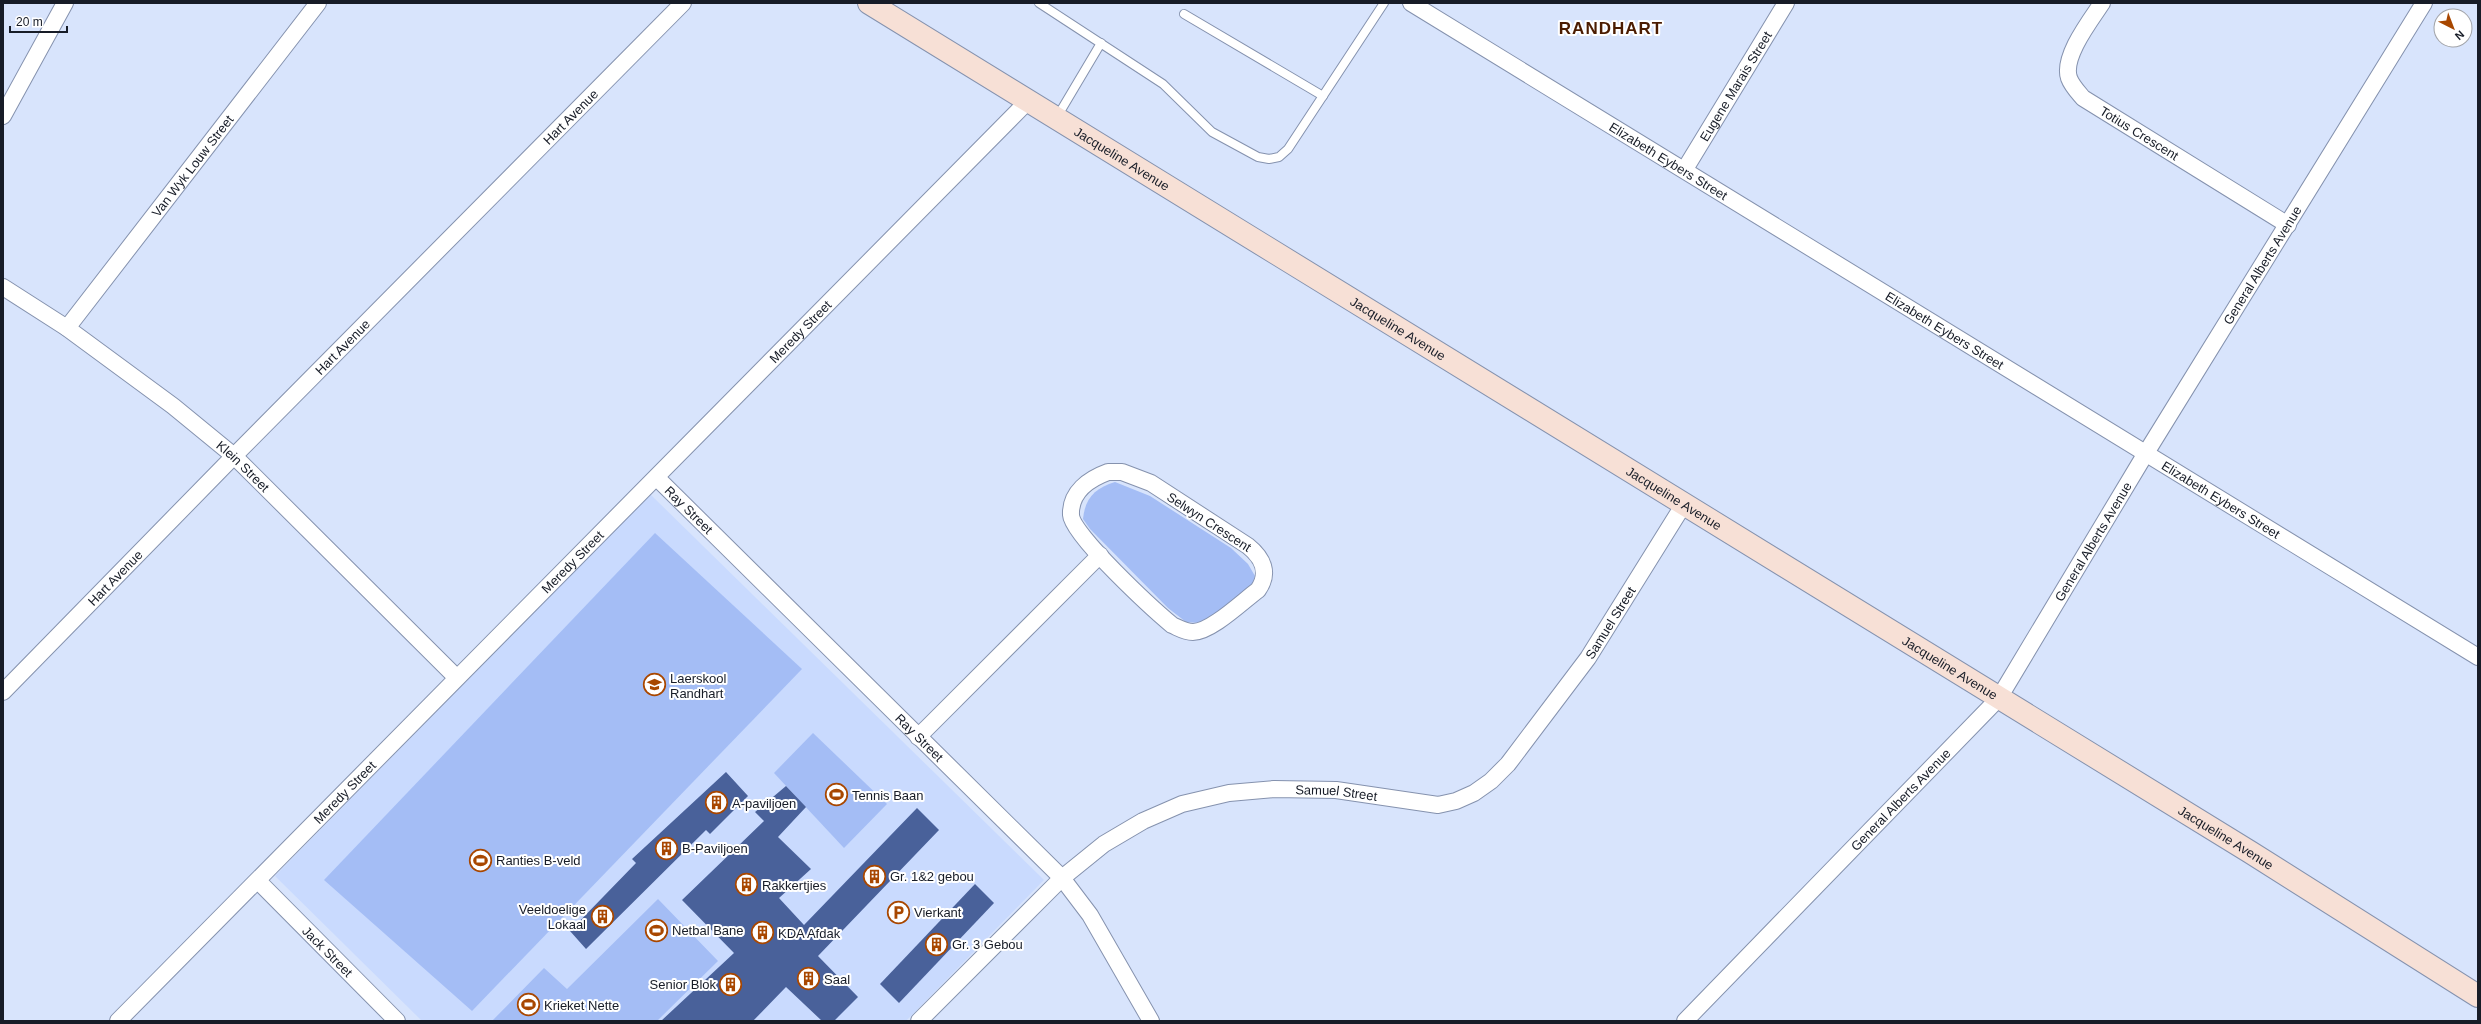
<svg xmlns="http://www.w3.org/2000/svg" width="2481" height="1024" font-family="Helvetica,sans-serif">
<rect width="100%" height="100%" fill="#d8e4fc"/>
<!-- built -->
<path fill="#c9dafe" d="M 650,494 L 1044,880 L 906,1021 L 422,1021 L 275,876 Z"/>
<!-- green -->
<g fill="#a4bdf5">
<path d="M 1115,482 L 1150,496 L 1231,548 L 1248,564 L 1255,576 L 1252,586 L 1218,613 L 1200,623 L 1186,622 L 1168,608 L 1090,529 L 1083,519 C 1085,498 1095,488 1115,482 Z"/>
<path d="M 655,533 L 802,669 L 472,1011 L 324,880 Z"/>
<path d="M 813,733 L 887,804 L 844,848 L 774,773 Z"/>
<path d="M 658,899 L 718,961 L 657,1021 L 492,1021 L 544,968 L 567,989 Z"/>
</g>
<!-- building -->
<g fill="#49619a">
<path d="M 726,772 L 748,796 L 710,834 L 706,830 L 586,949 L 570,931 L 636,863 L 632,859 Z"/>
<path d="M 786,786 L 806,807 L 778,837 L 811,869 L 779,898 L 804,925 L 917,808 L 939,830 L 818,956 L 858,997 L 834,1021 L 822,1021 L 786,987 L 753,1021 L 661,1021 L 734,953 L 682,900 L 764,821 L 755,812 Z"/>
<path d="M 975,884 L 994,903 L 899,1003 L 880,984 Z"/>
</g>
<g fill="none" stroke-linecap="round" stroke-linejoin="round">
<defs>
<g id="lane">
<path d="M 1039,3 L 1163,84 L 1212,132 L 1258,157 L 1269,159 L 1279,157 L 1288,149 L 1384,3"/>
<path d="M 1184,14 L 1323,96"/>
<path d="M 1057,117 L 1101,43"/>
</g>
<g id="street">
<path id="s1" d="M 1411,3 L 2478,657"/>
<path id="s2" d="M 2102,3 C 2090,21 2062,57 2069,78 C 2072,86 2078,92 2083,98 L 2288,225"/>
<path d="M 3,116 L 65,3"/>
<path id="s3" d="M 1685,169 L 1786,3"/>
<path id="s4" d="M 3,287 L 67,328 L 173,406 L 234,456 L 456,677"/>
<path id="s5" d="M 67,328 L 318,3"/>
<path d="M 1108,472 L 1122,472 L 1151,483 L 1248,546 C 1263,558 1270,573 1258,590 C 1243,601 1211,632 1193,632 C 1185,632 1179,628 1172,625 C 1154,610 1072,535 1071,515 C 1070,492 1089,479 1108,472 Z"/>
<path id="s6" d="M 657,478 L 1062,878 L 1090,915 L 1151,1021"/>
<path id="s7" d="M 3,692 L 234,456 L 683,3"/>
<path d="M 918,737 L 1100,555"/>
<path id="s8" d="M 258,881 L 397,1021"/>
<path id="s9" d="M 118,1021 L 1027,102"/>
<path id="s10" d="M 919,1021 L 1062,878 L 1104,844 L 1143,821 L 1182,804 L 1229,793 L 1274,789 L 1336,790 L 1438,805 L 1456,801 L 1474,793 L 1491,781 L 1508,764 L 1588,658 L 1684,504"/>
<path id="s11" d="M 1685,1021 L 1999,698 L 2146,453 L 2424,3"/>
</g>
<g id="secondary">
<path id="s12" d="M 869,3 L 2250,852 L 2478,996"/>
</g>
</defs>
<!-- lane casing -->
<use href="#lane" stroke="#8592ae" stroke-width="10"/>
<!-- street casing -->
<use href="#street" stroke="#8592ae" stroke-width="18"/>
<!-- secondary casing -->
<use href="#secondary" stroke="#8592ae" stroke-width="24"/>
<!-- lane -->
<use href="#lane" stroke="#fff" stroke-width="8"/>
<!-- street -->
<use href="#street" stroke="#fff" stroke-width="16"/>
<!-- secondary -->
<use href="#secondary" stroke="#f7e0d6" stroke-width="22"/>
</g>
<!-- icons -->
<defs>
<symbol id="school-ring" viewBox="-11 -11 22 22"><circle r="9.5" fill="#fff" stroke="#a84700" stroke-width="1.5"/><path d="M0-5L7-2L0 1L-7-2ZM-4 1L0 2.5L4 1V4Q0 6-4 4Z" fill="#a84700"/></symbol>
<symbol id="stadium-ring" viewBox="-11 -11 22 22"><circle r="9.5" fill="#fff" stroke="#a84700" stroke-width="1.5"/><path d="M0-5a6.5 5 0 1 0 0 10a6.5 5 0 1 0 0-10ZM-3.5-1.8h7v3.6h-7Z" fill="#a84700"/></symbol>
<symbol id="building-ring" viewBox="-11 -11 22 22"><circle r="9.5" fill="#fff" stroke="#a84700" stroke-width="1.5"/><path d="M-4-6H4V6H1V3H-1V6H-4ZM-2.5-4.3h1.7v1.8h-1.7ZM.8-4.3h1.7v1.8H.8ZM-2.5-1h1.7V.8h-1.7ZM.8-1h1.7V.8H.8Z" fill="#a84700"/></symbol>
<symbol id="parking-ring" viewBox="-11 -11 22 22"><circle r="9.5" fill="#fff" stroke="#a84700" stroke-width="1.5"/><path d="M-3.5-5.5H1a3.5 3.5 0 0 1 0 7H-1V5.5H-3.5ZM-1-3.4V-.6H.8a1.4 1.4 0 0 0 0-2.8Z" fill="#a84700"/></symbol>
</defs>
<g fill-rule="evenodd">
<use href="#school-ring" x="642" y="672" width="25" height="25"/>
<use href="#stadium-ring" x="824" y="782" width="25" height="25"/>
<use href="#building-ring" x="704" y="790" width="25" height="25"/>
<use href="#building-ring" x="654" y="836" width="25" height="25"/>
<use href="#stadium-ring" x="468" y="848" width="25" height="25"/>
<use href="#building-ring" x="862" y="864" width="25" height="25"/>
<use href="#building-ring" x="734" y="872" width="25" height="25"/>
<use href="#parking-ring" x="886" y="900" width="25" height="25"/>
<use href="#building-ring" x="590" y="904" width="25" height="25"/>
<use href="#stadium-ring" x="644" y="918" width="25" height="25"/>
<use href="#building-ring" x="750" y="920" width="25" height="25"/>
<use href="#building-ring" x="924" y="932" width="25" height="25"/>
<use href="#building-ring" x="796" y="966" width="25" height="25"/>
<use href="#building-ring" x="718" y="972" width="25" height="25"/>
<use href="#stadium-ring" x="516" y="992" width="25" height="25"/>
</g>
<g text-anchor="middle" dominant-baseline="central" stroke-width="4" stroke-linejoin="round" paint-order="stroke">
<!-- street labels -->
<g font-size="13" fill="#171c27" stroke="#fff">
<text stroke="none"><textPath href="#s3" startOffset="97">Eugene Marais Street</textPath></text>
<text stroke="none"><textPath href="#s7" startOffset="808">Hart Avenue</textPath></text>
<text stroke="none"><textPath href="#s2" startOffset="175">Totius Crescent</textPath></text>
<text stroke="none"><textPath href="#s1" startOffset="302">Elizabeth Eybers Street</textPath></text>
<text stroke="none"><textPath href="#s12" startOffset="297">Jacqueline Avenue</textPath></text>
<text stroke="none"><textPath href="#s5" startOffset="205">Van Wyk Louw Street</textPath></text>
<text stroke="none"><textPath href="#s11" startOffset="957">General Alberts Avenue</textPath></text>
<text stroke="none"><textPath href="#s12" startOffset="621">Jacqueline Avenue</textPath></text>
<text stroke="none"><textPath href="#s1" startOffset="626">Elizabeth Eybers Street</textPath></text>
<text stroke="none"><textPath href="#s9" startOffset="970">Meredy Street</textPath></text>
<text stroke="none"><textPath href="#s7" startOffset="484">Hart Avenue</textPath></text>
<text stroke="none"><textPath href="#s4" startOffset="300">Klein Street</textPath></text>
<text stroke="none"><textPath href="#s12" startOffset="945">Jacqueline Avenue</textPath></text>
<text stroke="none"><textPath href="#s1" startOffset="950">Elizabeth Eybers Street</textPath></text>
<text stroke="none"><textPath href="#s6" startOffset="45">Ray Street</textPath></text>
<text transform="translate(1209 522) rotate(33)">Selwyn Crescent</text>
<text stroke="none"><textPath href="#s11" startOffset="633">General Alberts Avenue</textPath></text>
<text stroke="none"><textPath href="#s9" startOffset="646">Meredy Street</textPath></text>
<text stroke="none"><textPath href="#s7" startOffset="160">Hart Avenue</textPath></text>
<text stroke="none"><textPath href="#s10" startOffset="860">Samuel Street</textPath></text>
<text stroke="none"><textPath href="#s12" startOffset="1269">Jacqueline Avenue</textPath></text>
<text stroke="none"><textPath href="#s6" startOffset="369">Ray Street</textPath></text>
<text stroke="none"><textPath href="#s9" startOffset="322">Meredy Street</textPath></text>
<text stroke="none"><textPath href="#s10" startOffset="500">Samuel Street</textPath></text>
<text stroke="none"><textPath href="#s11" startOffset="309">General Alberts Avenue</textPath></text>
<text stroke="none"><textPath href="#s12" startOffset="1593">Jacqueline Avenue</textPath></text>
<text stroke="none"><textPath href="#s8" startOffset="99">Jack Street</textPath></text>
</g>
<!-- poi labels -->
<g font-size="13" fill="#171c27" stroke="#fff" text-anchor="start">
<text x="670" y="678">Laerskool<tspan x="670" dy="15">Randhart</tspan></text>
<text x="852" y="795">Tennis Baan</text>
<text x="732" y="803">A-paviljoen</text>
<text x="682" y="848">B-Paviljoen</text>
<text x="496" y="860">Ranties B-veld</text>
<text x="890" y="876">Gr. 1&amp;2 gebou</text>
<text x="762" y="885">Rakkertjies</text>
<text x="586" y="909" text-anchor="end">Veeldoelige<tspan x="586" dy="15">Lokaal</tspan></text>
<text x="914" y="912">Vierkant</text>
<text x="672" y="930">Netbal Bane</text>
<text x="778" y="933">KDA Afdak</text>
<text x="952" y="944">Gr. 3 Gebou</text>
<text x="824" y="979">Saal</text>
<text x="716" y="984" text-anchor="end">Senior Blok</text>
<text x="544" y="1005">Krieket Nette</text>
</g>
<!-- district labels -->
<g font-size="17" font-weight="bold" letter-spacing="1" fill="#4b1c01" stroke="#fff">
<text x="1611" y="28">RANDHART</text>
</g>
</g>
<!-- border -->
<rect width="2481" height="1024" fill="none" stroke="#171c27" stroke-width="8"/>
<!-- north arrow -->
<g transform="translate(2453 28) rotate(138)"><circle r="19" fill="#ffffff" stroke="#a2a4a9"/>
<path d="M0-3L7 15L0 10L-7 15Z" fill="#a84700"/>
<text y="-6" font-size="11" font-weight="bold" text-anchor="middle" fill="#171c27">N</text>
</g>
<!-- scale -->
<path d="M10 26v6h57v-6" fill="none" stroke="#171c27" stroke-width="2"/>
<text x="16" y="26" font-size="12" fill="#171c27" stroke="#ffffff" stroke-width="3" paint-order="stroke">20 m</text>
</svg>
